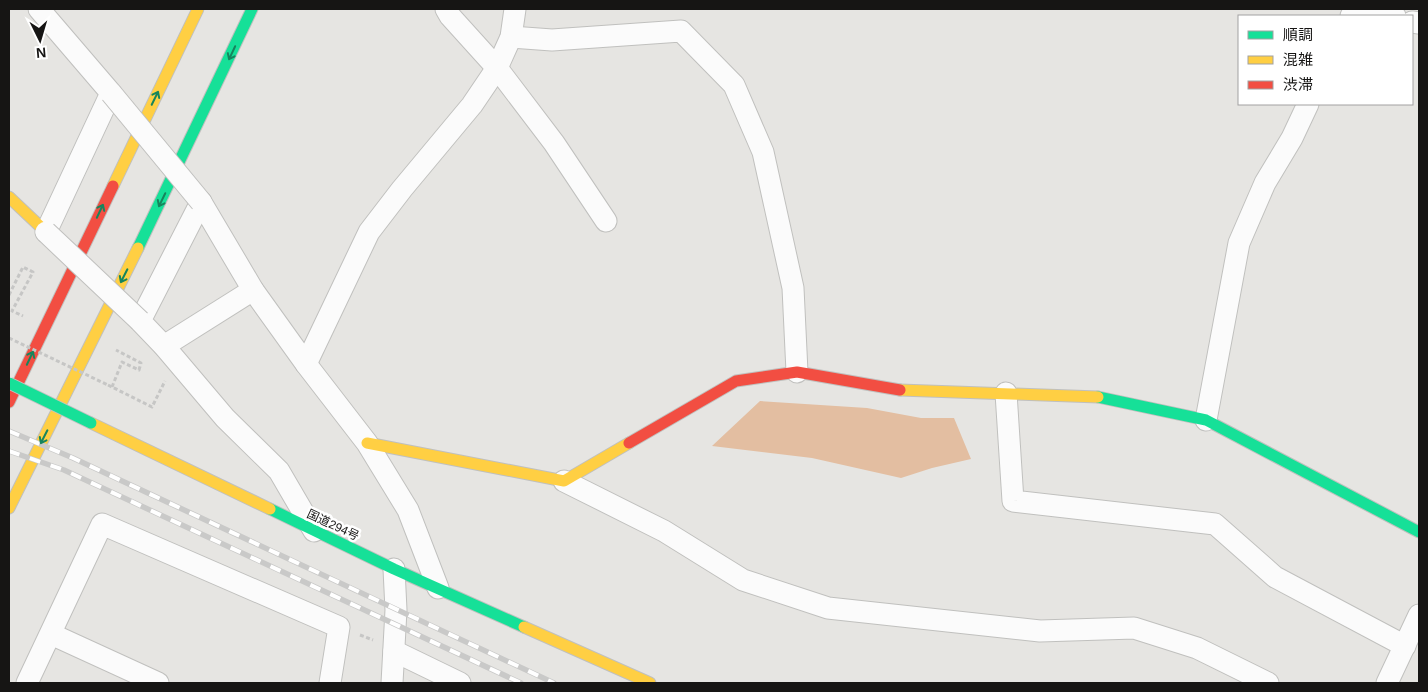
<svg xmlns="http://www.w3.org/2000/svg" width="1428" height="692" font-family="Helvetica,'Noto Sans JP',sans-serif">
<rect width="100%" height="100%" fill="#e6e5e2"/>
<!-- forest -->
<path fill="#e3bea1" d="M 760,401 L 867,408 L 921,418 L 954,418 L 971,459 L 932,468 L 901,478 L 812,458 L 712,446 Z"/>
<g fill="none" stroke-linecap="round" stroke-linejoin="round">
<defs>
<g id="street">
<path d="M 39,9 L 111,93 L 46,232"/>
<path d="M 446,9 L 450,16 L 497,68 L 554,143 L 606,221"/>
<path d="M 1372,9 L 1395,16"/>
<path d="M 1351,16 L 1355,9"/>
<path d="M 1412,22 L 1419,23"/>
<path d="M 511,37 L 552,40 L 681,31 L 734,85 L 763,152 L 793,288 L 797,372"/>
<path d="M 201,202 L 253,290 L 306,364 L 367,443 L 408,510 L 438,588"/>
<path d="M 201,202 L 140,321 L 164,346 L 225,418 L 279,471 L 314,531"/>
<path d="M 164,346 L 253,290"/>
<path d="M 306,364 L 369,232 L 402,189 L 472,105 L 497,68 L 511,37 L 515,9"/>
<path d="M 1006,393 L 1013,501 L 1215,524 L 1275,577 L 1405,646"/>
<path d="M 1206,420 L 1239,243 L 1265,183 L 1292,138 L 1308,104"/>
<path d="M 564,481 L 664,531 L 743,580 L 828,608 L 1040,631 L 1134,628 L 1197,648 L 1268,683"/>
<path d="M 51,634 L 158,683"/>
<path d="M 394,651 L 460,683"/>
<path d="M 27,683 L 102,524 L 339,627 L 330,683"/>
<path d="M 392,683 L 396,610 L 394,569"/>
<path d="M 1387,683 L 1419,615"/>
</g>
<g id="fast">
<path d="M 138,248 L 252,9"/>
<path d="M 1098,397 L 1206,420 L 1419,532"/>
<path d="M 270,509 L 394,569 L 524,627"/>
</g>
<g id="slow">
<path d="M 113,186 L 198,9"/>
<path d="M 9,197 L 46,232"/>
<path d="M 900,390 L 1098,397"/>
<path d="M 91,423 L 270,509"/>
<path d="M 367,443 L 564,481 L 629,443"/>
<path d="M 9,508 L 138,248"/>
<path d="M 524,627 L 650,683"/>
</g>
<g id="jam">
<path d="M 9,402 L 113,186"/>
<path d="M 629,443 L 736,381 L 797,372 L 900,390"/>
</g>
</defs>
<!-- street casing -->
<use href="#street" stroke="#c0c0be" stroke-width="23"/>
<!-- fast casing -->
<use href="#fast" stroke="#c0c0be" stroke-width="13"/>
<!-- slow casing -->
<use href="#slow" stroke="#c0c0be" stroke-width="13"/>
<!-- jam casing -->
<use href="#jam" stroke="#c0c0be" stroke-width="13"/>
<!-- path -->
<g stroke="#c6c6c5" stroke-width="3" stroke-dasharray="4 2.5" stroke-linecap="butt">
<path d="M 9,295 L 23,267 L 33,272 L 12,311 L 23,316"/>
<path d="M 108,385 L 152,407 L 165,381"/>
<path d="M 112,387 L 122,362 L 139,370 L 141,363 L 116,350"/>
<path d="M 360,635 L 373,640"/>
</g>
<!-- street -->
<use href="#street" stroke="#fbfbfb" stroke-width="21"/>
<!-- fast -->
<use href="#fast" stroke="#16e098" stroke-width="11"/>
<!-- slow -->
<use href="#slow" stroke="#ffcf43" stroke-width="11"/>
<!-- jam -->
<use href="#jam" stroke="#f24e42" stroke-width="11"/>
<defs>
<g id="rail">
<path d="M 9,431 L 73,458 L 554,683"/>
<path d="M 9,451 L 64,470 L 521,683"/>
</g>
</defs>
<!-- rail casing -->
<use href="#rail" stroke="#c9c9c8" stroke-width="5.5"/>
<!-- rail -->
<use href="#rail" stroke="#fff" stroke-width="4" stroke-dasharray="11" stroke-linecap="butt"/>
<defs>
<g id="street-bridge">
<path d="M 111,93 L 201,202"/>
<path d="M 46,232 L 140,321"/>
</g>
<path id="fast-bridge" d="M 9,383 L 91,423"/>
</defs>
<!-- street-bridge casing -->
<use href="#street-bridge" stroke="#c0c0be" stroke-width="23" stroke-linecap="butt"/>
<!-- fast-bridge casing -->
<use href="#fast-bridge" stroke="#c3c2c1" stroke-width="13" stroke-linecap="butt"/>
<!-- path-bridge -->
<path stroke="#c6c6c5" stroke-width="3" stroke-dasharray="4 2.5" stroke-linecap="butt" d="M 9,338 L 108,385"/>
<!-- street-bridge -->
<use href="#street-bridge" stroke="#fbfbfb" stroke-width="21"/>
<!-- fast-bridge -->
<use href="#fast-bridge" stroke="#16e098" stroke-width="11"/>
</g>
<!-- one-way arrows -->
<defs><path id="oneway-shaft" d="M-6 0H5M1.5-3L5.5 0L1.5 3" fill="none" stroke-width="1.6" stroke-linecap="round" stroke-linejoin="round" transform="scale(1.25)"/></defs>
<g stroke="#16855d">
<use href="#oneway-shaft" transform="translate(232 53) rotate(115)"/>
<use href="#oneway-shaft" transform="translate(155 98) rotate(-64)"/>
<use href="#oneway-shaft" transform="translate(162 200) rotate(116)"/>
<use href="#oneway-shaft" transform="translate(100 211) rotate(-65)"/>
<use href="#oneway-shaft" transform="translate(124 276) rotate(117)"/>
<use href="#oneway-shaft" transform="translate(30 358) rotate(-65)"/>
<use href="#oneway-shaft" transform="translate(44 437) rotate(117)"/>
</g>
<g text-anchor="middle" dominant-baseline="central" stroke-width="5" stroke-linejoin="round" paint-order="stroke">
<!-- street labels -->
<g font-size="12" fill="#161514" stroke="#fff">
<text transform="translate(333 525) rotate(25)">国道294号</text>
</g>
</g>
<!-- border -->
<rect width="1428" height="692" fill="none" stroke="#161514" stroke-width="20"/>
<!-- legend -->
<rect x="1238" y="15" width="175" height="90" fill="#ffffff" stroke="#a2a1a1"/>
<rect x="1248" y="31" width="25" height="8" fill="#16e098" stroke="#a2a1a1"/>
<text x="1283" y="40" font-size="15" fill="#161514">順調</text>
<rect x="1248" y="56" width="25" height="8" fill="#ffcf43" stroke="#a2a1a1"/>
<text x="1283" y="65" font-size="15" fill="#161514">混雑</text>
<rect x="1248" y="81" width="25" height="8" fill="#f24e42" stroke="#a2a1a1"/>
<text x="1283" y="90" font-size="15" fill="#161514">渋滞</text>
<!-- north arrow -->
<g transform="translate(40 40) rotate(175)" stroke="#ffffff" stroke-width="4" paint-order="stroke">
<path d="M0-4L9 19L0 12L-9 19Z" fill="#161514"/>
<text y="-8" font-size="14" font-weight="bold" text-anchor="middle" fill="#161514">N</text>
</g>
</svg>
